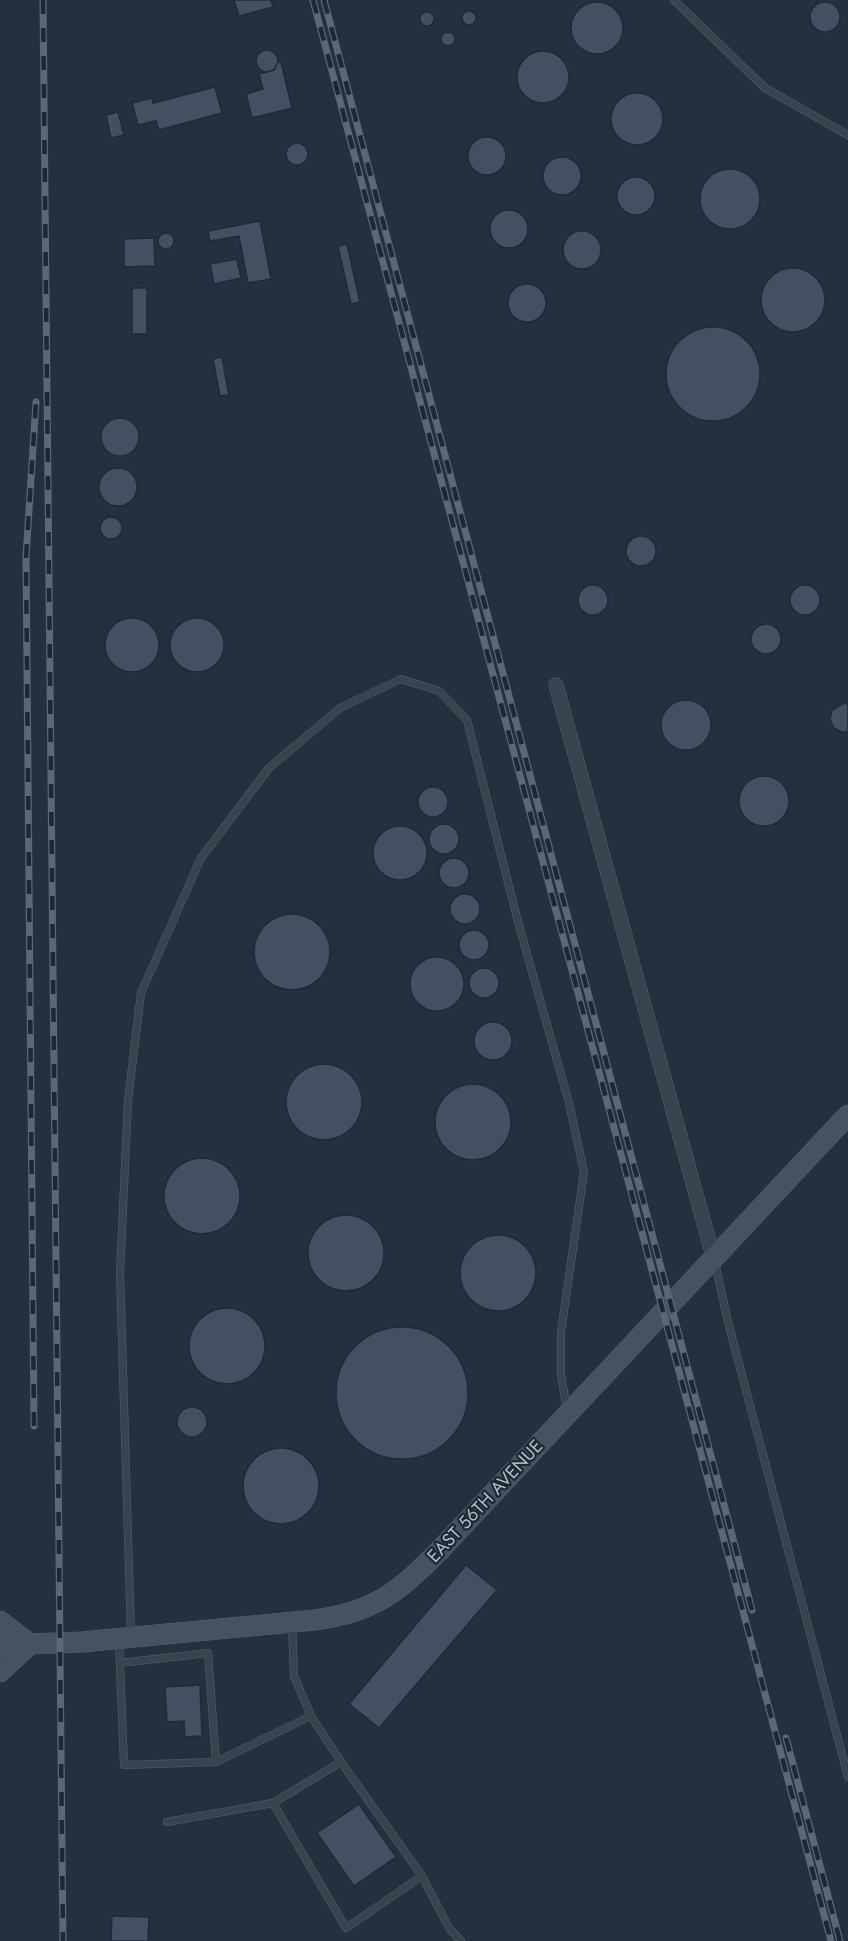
<svg xmlns="http://www.w3.org/2000/svg" width="848" height="1941" font-family="Jost,sans-serif">
<rect width="100%" height="100%" fill="#25303f"/>
<!-- building -->
<g fill="#445061" stroke="#202936" stroke-width="1.5">
<path d="M 234,0 L 271,0 L 273,7 L 239,16 Z"/>
<circle cx="597" cy="28" r="26"/>
<circle cx="825" cy="17" r="15"/>
<circle cx="469" cy="18" r="7"/>
<circle cx="427" cy="19" r="7"/>
<circle cx="448" cy="39" r="7"/>
<circle cx="267" cy="61" r="11"/>
<circle cx="543" cy="77" r="26"/>
<path d="M 278,62 L 281,62 L 292,108 L 252,118 L 246,94 L 263,89 L 259,74 L 274,70 Z"/>
<path d="M 215,87 L 222,113 L 159,130 L 156,121 L 138,125 L 132,103 L 152,98 L 153,103 Z"/>
<circle cx="637" cy="119" r="26"/>
<path d="M 118,112 L 124,135 L 111,138 L 106,115 Z"/>
<circle cx="487" cy="156" r="19"/>
<circle cx="297" cy="154" r="11"/>
<circle cx="562" cy="176" r="19"/>
<circle cx="730" cy="199" r="30"/>
<circle cx="636" cy="196" r="19"/>
<circle cx="509" cy="229" r="19"/>
<path d="M 260,221 L 271,279 L 248,283 L 239,236 L 210,241 L 208,231 Z"/>
<circle cx="582" cy="250" r="19"/>
<circle cx="166" cy="241" r="8"/>
<path d="M 154,238 L 155,266 L 124,267 L 124,239 Z"/>
<path d="M 347,244 L 360,302 L 351,304 L 338,246 Z"/>
<path d="M 237,259 L 241,278 L 214,284 L 210,264 Z"/>
<circle cx="793" cy="300" r="32"/>
<circle cx="527" cy="303" r="19"/>
<rect x="132" y="288" width="15" height="46"/>
<circle cx="713" cy="374" r="47"/>
<path d="M 222,357 L 229,395 L 220,396 L 213,359 Z"/>
<circle cx="120" cy="437" r="19"/>
<circle cx="118" cy="487" r="19"/>
<circle cx="111" cy="528" r="11"/>
<circle cx="641" cy="551" r="15"/>
<circle cx="805" cy="600" r="15"/>
<circle cx="593" cy="600" r="15"/>
<circle cx="197" cy="645" r="27"/>
<circle cx="132" cy="645" r="27"/>
<circle cx="766" cy="639" r="15"/>
<circle cx="686" cy="725" r="25"/>
<path d="M 844,703 L 848,704 L 848,732 L 842,732 L 834,728 L 830,720 L 832,710 Z"/>
<circle cx="764" cy="801" r="25"/>
<circle cx="433" cy="802" r="15"/>
<circle cx="444" cy="839" r="15"/>
<circle cx="400" cy="853" r="27"/>
<circle cx="454" cy="873" r="15"/>
<circle cx="465" cy="909" r="15"/>
<circle cx="292" cy="952" r="38"/>
<circle cx="474" cy="945" r="15"/>
<circle cx="437" cy="984" r="27"/>
<circle cx="484" cy="983" r="15"/>
<circle cx="493" cy="1041" r="19"/>
<circle cx="324" cy="1102" r="38"/>
<circle cx="473" cy="1122" r="38"/>
<circle cx="202" cy="1196" r="38"/>
<circle cx="346" cy="1253" r="38"/>
<circle cx="498" cy="1273" r="38"/>
<circle cx="227" cy="1346" r="38"/>
<circle cx="402" cy="1393" r="66"/>
<circle cx="192" cy="1422" r="15"/>
<circle cx="281" cy="1486" r="38"/>
<path d="M 466,1565 L 497,1590 L 379,1728 L 349,1704 Z"/>
<path d="M 200,1685 L 202,1736 L 185,1737 L 184,1721 L 167,1722 L 165,1687 Z"/>
<path d="M 359,1804 L 396,1857 L 354,1886 L 317,1833 Z"/>
<path d="M 112,1916 L 149,1917 L 148,1941 L 111,1941 Z"/>
</g>
<g fill="none" stroke-linecap="round" stroke-linejoin="round">
<defs>
<g id="service">
<path d="M 674,0 L 765,88 L 848,135"/>
<path d="M 715,1262 L 728,1322 L 848,1777"/>
<path d="M 292,1623 L 294,1676 L 311,1716"/>
<path d="M 131,1635 L 120,1273 L 128,1100 L 141,993 L 201,858 L 269,768 L 340,708 L 401,679 L 439,691 L 467,720 L 517,918 L 569,1103 L 584,1172 L 561,1332 L 561,1375 L 567,1410"/>
<path d="M 119,1641 L 124,1765 L 216,1762 L 208,1653 L 120,1663"/>
<path d="M 273,1803 L 346,1928 L 422,1876 L 341,1762"/>
<path d="M 167,1822 L 273,1803 L 341,1762 L 311,1716 L 216,1762"/>
<path d="M 422,1876 L 449,1928 L 461,1941"/>
</g>
<path id="minor" d="M 556,685 L 713,1256"/>
<g id="secondary">
<path d="M 0,1621 L 30,1644"/>
<path d="M 0,1645 L 82,1642 L 315,1620 C 375,1612 398,1592 440,1550 L 848,1115"/>
<path d="M 0,1672 L 30,1644"/>
</g>
</defs>
<!-- service casing -->
<use href="#service" stroke="#57606d" stroke-width="8"/>
<!-- minor casing -->
<use href="#minor" stroke="#57606d" stroke-width="15"/>
<!-- secondary casing -->
<use href="#secondary" stroke="#57606d" stroke-width="21"/>
<!-- service -->
<use href="#service" stroke="#39424f" stroke-width="7"/>
<!-- minor -->
<use href="#minor" stroke="#39424f" stroke-width="14"/>
<!-- secondary -->
<use href="#secondary" stroke="#475162" stroke-width="20"/>
<defs>
<g id="rail">
<path d="M 43,0 L 63,1941"/>
<path d="M 313,0 L 831,1941"/>
<path d="M 324,0 L 752,1610"/>
<path d="M 34,1426 L 26,557 L 36,402"/>
<path d="M 786,1738 L 840,1941"/>
</g>
</defs>
<!-- rail casing -->
<use href="#rail" stroke="#5b6676" stroke-width="7"/>
<!-- rail -->
<use href="#rail" stroke="#1e2734" stroke-width="4.5" stroke-dasharray="14" stroke-linecap="butt"/>
</g>
<g text-anchor="middle" dominant-baseline="central" stroke-width="4.5" stroke-linejoin="round" paint-order="stroke">
<!-- street labels -->
<g font-size="18" fill="#b5bdca" stroke="#1e2734">
<text transform="translate(485 1501) rotate(-47)">EAST 56TH AVENUE</text>
</g>
</g>
</svg>
